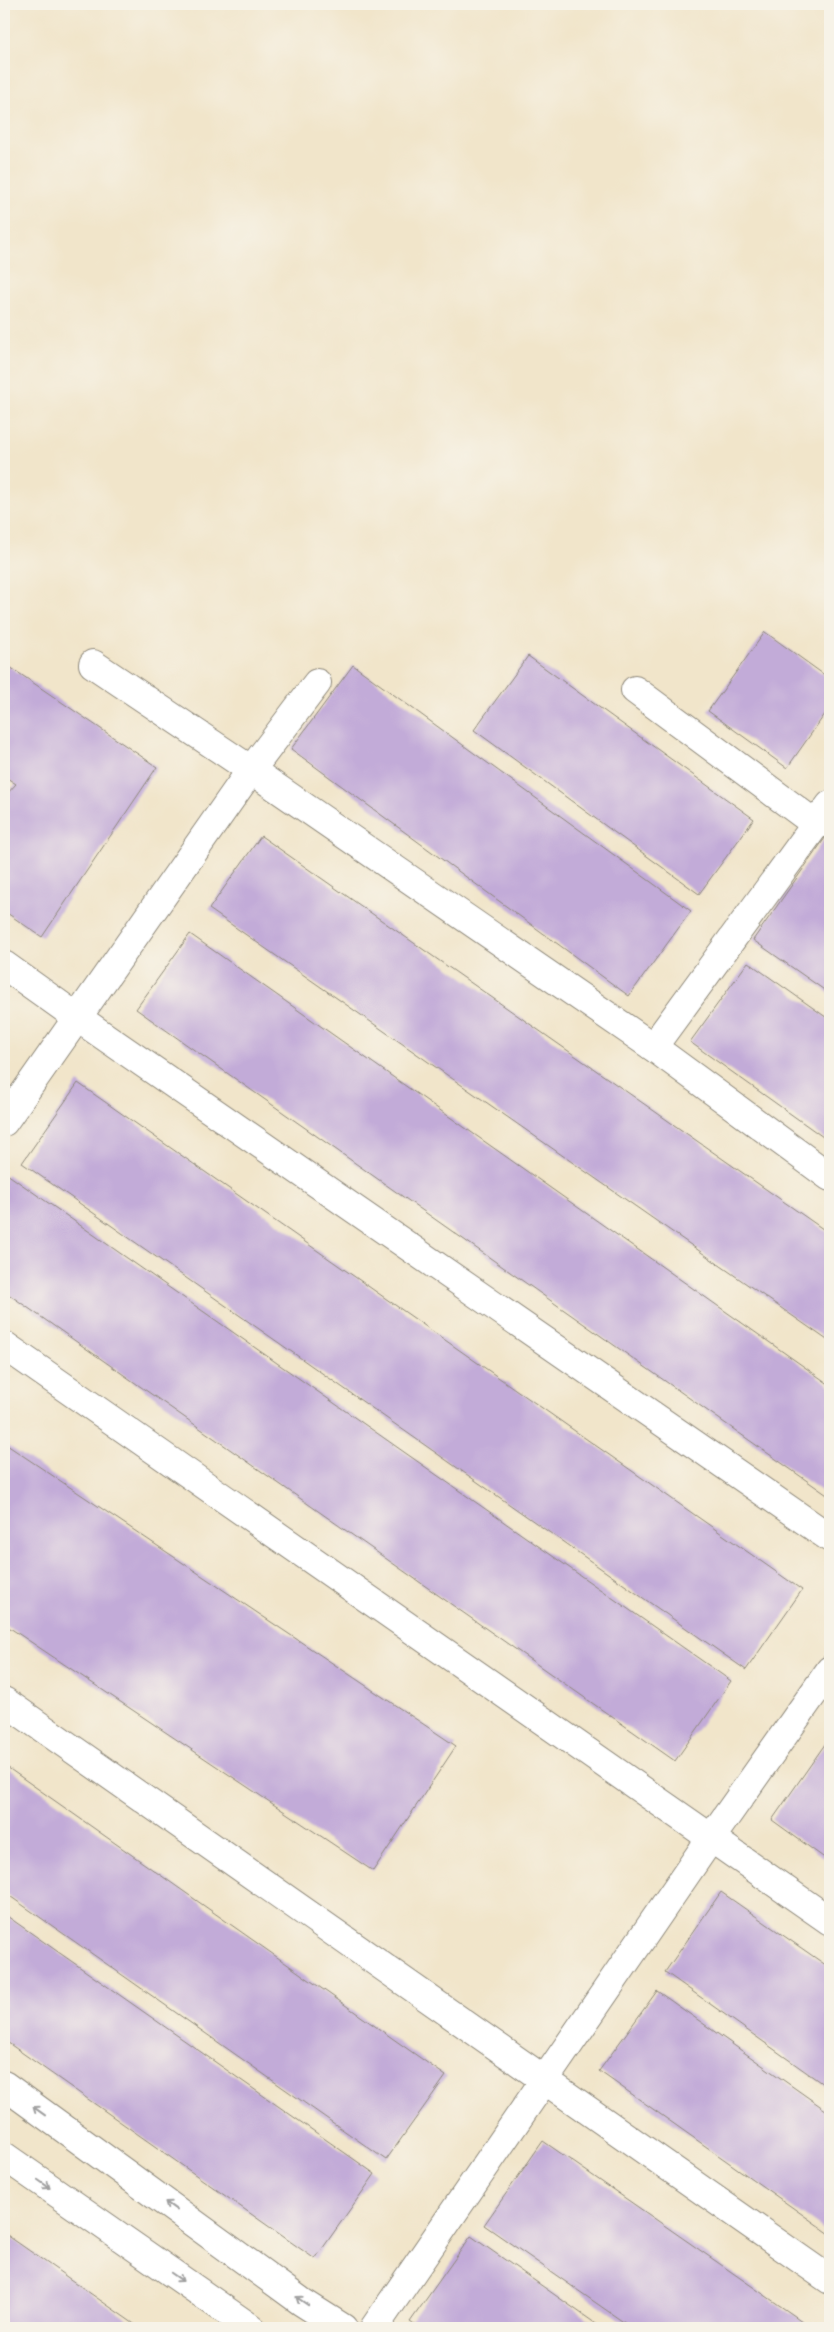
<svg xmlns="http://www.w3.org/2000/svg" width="834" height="2332" font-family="'Gochi Hand',sans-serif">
<rect width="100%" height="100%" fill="#f7f3e8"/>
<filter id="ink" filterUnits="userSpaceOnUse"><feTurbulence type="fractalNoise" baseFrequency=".02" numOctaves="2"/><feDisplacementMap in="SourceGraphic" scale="10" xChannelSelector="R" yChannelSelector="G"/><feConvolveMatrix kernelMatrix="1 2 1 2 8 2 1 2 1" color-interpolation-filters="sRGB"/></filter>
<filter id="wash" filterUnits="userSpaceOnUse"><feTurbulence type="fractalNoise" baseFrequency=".0096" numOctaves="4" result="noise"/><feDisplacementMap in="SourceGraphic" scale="20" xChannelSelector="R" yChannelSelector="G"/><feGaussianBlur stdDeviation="1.12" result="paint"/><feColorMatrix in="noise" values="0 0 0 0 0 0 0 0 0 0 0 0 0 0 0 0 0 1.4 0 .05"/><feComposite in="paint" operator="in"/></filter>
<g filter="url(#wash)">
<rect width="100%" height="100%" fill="#f1e5ca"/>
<g id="blocks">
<!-- building -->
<g fill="#c2abd8">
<path d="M 765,632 L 830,679 L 830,707 L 787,768 L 708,711 Z"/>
<path d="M 528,656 L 754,819 L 699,894 L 474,730 Z"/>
<path d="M 4,663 L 157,767 L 42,937 L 4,911 L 4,793 L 6,795 L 16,784 L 4,776 Z"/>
<path d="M 353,665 L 691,911 L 629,996 L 291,749 Z"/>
<path d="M 830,831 L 830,994 L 753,940 Z"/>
<path d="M 261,836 L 830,1234 L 830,1342 L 209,909 Z"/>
<path d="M 190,934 L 830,1385 L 830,1497 L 136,1009 Z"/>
<path d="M 748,962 L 830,1020 L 830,1142 L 690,1042 Z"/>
<path d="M 78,1083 L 802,1590 L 746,1670 L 22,1163 Z"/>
<path d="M 7,1174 L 731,1681 L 675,1761 L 4,1291 L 4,1179 Z"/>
<path d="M 4,1443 L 456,1746 L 373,1871 L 4,1624 Z"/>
<path d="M 830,1737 L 830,1862 L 772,1820 Z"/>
<path d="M 4,1765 L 446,2076 L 386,2160 L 4,1892 Z"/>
<path d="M 721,1892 L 830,1968 L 830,2089 L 665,1972 Z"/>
<path d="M 4,1914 L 375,2174 L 315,2259 L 4,2040 Z"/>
<path d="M 657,1991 L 830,2113 L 830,2234 L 599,2071 Z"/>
<path d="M 543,2141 L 812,2328 L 632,2328 L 484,2225 Z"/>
<path d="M 4,2233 L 140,2328 L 4,2328 Z"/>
<path d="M 471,2236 L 602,2328 L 419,2328 L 410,2322 Z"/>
</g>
</g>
</g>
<g filter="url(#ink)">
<use href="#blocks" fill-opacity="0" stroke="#8e887a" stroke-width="1"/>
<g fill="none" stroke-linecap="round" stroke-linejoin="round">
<defs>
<g id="street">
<path d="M 93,664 L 251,770 L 317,683"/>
<path d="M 635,690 L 817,825"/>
<path d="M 4,965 L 78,1018 L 830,1538"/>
<path d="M 653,1047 L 830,805"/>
<path d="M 4,1122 L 251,770 L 653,1047 L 830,1177"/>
<path d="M 4,1345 L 830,1921"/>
<path d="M 4,1701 L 830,2280"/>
<path d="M 4,2085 L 302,2302 L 343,2328"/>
<path d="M 4,2156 L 251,2328"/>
<path d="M 374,2328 L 711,1838 L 830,1670"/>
</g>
</defs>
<!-- street casing -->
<use href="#street" stroke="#8e887a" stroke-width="30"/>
<!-- street -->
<use href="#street" stroke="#fff" stroke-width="28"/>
</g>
<!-- one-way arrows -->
<defs><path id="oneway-shaft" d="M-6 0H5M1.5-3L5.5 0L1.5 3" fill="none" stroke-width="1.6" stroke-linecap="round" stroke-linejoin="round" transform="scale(1.25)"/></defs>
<g stroke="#a0a0a0">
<use href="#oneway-shaft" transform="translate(39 2111) rotate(-144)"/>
<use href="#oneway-shaft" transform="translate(44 2184) rotate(35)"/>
<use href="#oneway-shaft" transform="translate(171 2206) rotate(-144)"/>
<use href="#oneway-shaft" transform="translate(177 2277) rotate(35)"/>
<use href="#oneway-shaft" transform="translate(302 2301) rotate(-145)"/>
</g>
</g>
<!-- margin -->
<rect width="834" height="2332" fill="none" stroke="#f7f3e8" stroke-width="20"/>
</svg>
